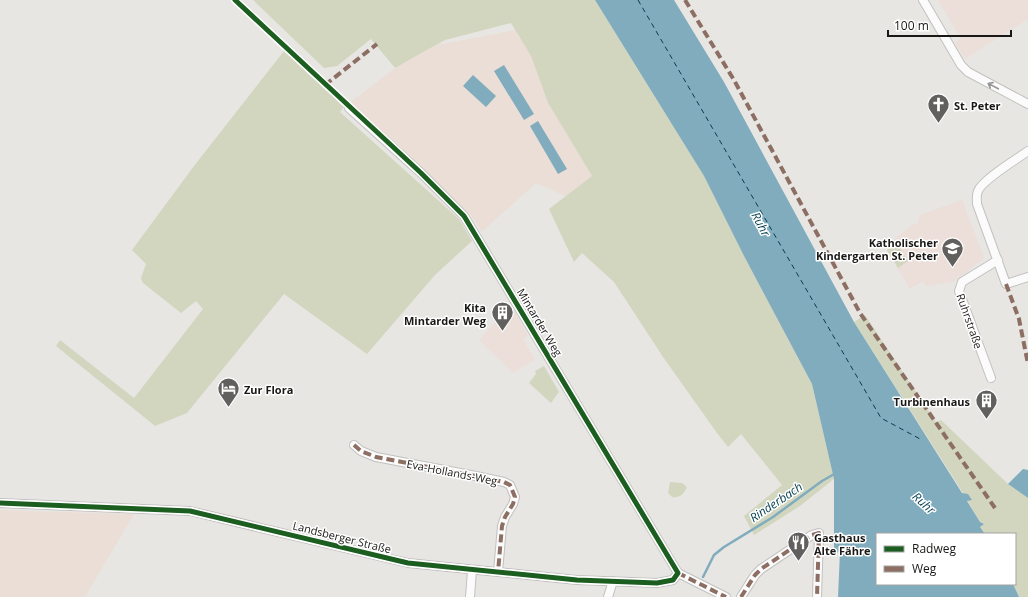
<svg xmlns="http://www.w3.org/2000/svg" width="1028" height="597" font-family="'Open Sans',sans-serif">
<rect width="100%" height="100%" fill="#e7e6e3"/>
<!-- commercial -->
<g fill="#ebded7">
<path d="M 515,30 L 531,56 L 548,103 L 592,176 L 567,197 L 536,183 L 482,232 L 471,215 L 349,103 L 395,68 L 437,45 Z"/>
<path d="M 0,510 L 125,514 L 134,514 L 85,597 L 0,597 Z"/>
</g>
<!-- education -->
<g fill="#ecded8">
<path d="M 938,0 L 1028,0 L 1028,19 L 965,59 L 955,43 L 961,39 Z"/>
<path d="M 962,200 L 984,258 L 953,282 L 926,286 L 923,281 L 910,289 L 885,247 L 913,224 L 917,225 L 920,215 Z"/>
<path d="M 511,305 L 528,336 L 523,339 L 535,360 L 513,373 L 479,340 Z"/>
</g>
<!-- green -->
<g fill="#d3d6be">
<path d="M 253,0 L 595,0 L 704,176 L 744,256 L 812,384 L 834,479 L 800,506 L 754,535 L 744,516 L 782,485 L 741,434 L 728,447 L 717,433 L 663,357 L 614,282 L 582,253 L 574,262 L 549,209 L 592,176 L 548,103 L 531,56 L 511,23 L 445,40 L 395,68 L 371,39 L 337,66 L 324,68 Z"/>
<path d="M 284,51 L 344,107 L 340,112 L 459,219 L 472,241 L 435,275 L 367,354 L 284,294 L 187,413 L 155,426 L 56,346 L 60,340 L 134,398 L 203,309 L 196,301 L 181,313 L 143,283 L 141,278 L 146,264 L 132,250 L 194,166 Z"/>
<path d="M 897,244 L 908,261 L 898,268 L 887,250 Z"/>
<path d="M 865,315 L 936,422 L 941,420 L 1008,484 L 1028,498 L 1028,597 L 1019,597 L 1013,584 L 1015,584 L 1015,534 L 985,534 L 980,527 L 984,524 L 980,522 L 967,500 L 972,500 L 963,493 L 854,322 Z"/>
<path d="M 544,366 L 559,392 L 551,403 L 529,383 L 536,374 L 535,371 Z"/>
<path d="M 670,482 L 682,483 L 687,487 C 683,495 680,498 672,497 L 668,493 Z"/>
</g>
<!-- water -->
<g fill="#80acbd">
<path d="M 595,0 L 674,0 L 724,82 L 854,322 L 962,493 L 968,494 L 972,500 L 967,501 L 980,522 L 984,524 L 980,527 L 985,534 L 877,534 L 877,584 L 1013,584 L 1019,597 L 838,597 L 840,552 L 834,553 L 834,479 L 812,384 L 744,256 L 704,176 Z"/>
<path d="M 504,65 L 534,114 L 524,120 L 494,71 Z"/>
<path d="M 473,75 L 496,96 L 486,107 L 463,86 Z"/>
<path d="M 538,121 L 567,169 L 558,174 L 530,126 Z"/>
<path d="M 1023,469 L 1028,470 L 1028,498 L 1008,484 Z"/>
</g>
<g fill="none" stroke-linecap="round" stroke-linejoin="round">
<!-- stream -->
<path stroke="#80acbd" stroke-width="2.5" d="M 703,577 L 714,555 L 724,547 L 773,517 L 822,481 L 836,473"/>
<!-- ferry -->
<path stroke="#043e51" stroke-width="1" stroke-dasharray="5 4" stroke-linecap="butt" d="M 638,0 L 881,418 L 922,440"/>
<defs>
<g id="minor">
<path d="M 923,0 L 961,65 L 968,72 L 1028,104"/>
<path d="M 349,108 L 421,173 L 464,216 L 678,573"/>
<path d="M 1028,151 C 1017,159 982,180 978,191 C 976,195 977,200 977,204 L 1006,284 L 1028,277"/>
<path d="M 991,378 L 959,291 L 962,282 L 998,260"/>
<path d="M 354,445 L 361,451 L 376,457 L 476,476 L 504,482 L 510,485 L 515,497 L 513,504 L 505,517 L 502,526 L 498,572"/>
<path d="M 0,503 L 190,511 L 408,563 L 577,580 L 657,583 L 673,580 L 678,573"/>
<path d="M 678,573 L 726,597"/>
<path d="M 470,597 L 472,570"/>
<path d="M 608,597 L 613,581"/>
<path d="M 741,597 L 755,575 L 761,569 L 812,535 L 819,533 L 817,597"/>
</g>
</defs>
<!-- minor casing -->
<use href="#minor" stroke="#c2c1bf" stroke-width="10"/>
<!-- minor -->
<use href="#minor" stroke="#fbfbfb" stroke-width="8"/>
<!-- quiet -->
<g stroke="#8d6e63" stroke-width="4" stroke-dasharray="8 4" stroke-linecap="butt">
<path d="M 685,0 L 734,80 L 860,313 L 995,508"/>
<path d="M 325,85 L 377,44"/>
<path d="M 1006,284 L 1019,319 L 1028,364"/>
<path d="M 354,445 L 361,451 L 376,457 L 476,476 L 504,482 L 510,485 L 515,497 L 513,504 L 505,517 L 502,526 L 498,572"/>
<path d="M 678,573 L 726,597"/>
<path d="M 741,597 L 755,575 L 761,569 L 812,535 L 819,533 L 817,597"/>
</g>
<defs>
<path id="cycleway" d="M 0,503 L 190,511 L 408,563 L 577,580 L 657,583 L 673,580 L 678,573 L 464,216 L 421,173 L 235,0"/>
</defs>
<!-- cycleway casing -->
<use href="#cycleway" stroke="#fff" stroke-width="8"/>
<!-- cycleway -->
<use href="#cycleway" stroke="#1b5e20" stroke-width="5"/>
</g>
<!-- one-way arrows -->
<defs><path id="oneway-shaft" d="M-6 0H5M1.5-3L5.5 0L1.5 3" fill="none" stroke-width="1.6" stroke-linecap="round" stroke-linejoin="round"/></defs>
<use stroke="#959594" href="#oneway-shaft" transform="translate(993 86) rotate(-152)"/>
<!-- icons -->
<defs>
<symbol id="church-pin" viewBox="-11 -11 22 30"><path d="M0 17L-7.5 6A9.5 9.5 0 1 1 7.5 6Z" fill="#61605e" stroke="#fff"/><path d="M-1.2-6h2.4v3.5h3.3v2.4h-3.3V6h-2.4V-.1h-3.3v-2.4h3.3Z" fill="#fff"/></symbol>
<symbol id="school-pin" viewBox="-11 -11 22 30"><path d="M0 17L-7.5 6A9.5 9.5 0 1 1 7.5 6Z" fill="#61605e" stroke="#fff"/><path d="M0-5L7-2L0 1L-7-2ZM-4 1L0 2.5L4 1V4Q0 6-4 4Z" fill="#fff"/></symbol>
<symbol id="building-pin" viewBox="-11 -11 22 30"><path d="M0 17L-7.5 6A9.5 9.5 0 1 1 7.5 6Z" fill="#61605e" stroke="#fff"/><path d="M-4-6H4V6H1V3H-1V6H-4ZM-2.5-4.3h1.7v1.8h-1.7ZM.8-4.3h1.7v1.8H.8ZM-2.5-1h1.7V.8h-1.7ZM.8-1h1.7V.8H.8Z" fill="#fff"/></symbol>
<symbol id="hotel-pin" viewBox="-11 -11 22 30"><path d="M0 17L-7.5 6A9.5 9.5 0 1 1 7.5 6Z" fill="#61605e" stroke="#fff"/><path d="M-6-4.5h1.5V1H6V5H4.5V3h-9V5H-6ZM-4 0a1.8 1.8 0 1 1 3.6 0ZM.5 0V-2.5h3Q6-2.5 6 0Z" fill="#fff"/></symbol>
<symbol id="restaurant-pin" viewBox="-11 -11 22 30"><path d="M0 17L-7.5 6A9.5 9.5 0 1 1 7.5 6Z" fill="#61605e" stroke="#fff"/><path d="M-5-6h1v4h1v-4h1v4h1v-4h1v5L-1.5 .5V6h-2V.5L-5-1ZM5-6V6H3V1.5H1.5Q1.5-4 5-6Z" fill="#fff"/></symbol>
</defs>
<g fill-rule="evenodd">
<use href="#church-pin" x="926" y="92" width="25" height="34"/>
<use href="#school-pin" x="940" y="236" width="25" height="34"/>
<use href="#building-pin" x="490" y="300" width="25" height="34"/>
<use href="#hotel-pin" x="216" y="376" width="25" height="34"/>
<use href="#building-pin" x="974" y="388" width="25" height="34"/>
<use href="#restaurant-pin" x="786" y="530" width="25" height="34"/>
</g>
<g text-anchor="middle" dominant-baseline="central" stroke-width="3" stroke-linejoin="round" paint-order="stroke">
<!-- poi labels -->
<g font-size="11" font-weight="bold" fill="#191816" stroke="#fff" text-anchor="start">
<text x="954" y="105">St. Peter</text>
<text x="938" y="242" text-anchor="end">Katholischer<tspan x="938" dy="13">Kindergarten St. Peter</tspan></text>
<text x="486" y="307" text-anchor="end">Kita<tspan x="486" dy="13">Mintarder Weg</tspan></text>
<text x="244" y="389">Zur Flora</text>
<text x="970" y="401" text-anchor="end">Turbinenhaus</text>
<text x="814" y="537">Gasthaus<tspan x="814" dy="13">Alte Fähre</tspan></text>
</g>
<!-- street labels -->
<g font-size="11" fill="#191816" stroke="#fff">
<text transform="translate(970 321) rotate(71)">Ruhrstraße</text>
<text transform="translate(540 322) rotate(59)">Mintarder Weg</text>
<text transform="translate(452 472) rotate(11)">Eva-Hollands-Weg</text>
<text transform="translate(342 537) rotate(14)">Landsberger Straße</text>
</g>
<!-- water labels -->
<g font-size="12" font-style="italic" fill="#043e51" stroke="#fff">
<text transform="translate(761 224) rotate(62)">Ruhr</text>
<text transform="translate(776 502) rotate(-34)">Rinderbach</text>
<text transform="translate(924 503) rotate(42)">Ruhr</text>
</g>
</g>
<!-- legend -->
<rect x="876" y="533" width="140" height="52" fill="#ffffff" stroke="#a3a3a2"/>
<rect x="884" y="546" width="20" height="6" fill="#1b5e20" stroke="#a3a3a2"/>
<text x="912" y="553" font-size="12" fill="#191816">Radweg</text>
<rect x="884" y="566" width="20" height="6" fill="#8d6e63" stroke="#a3a3a2"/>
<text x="912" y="573" font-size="12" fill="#191816">Weg</text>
<!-- scale -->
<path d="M888 30v6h123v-6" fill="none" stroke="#191816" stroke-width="2"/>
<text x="894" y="30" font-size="12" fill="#191816" stroke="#ffffff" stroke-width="3" paint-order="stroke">100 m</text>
</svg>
